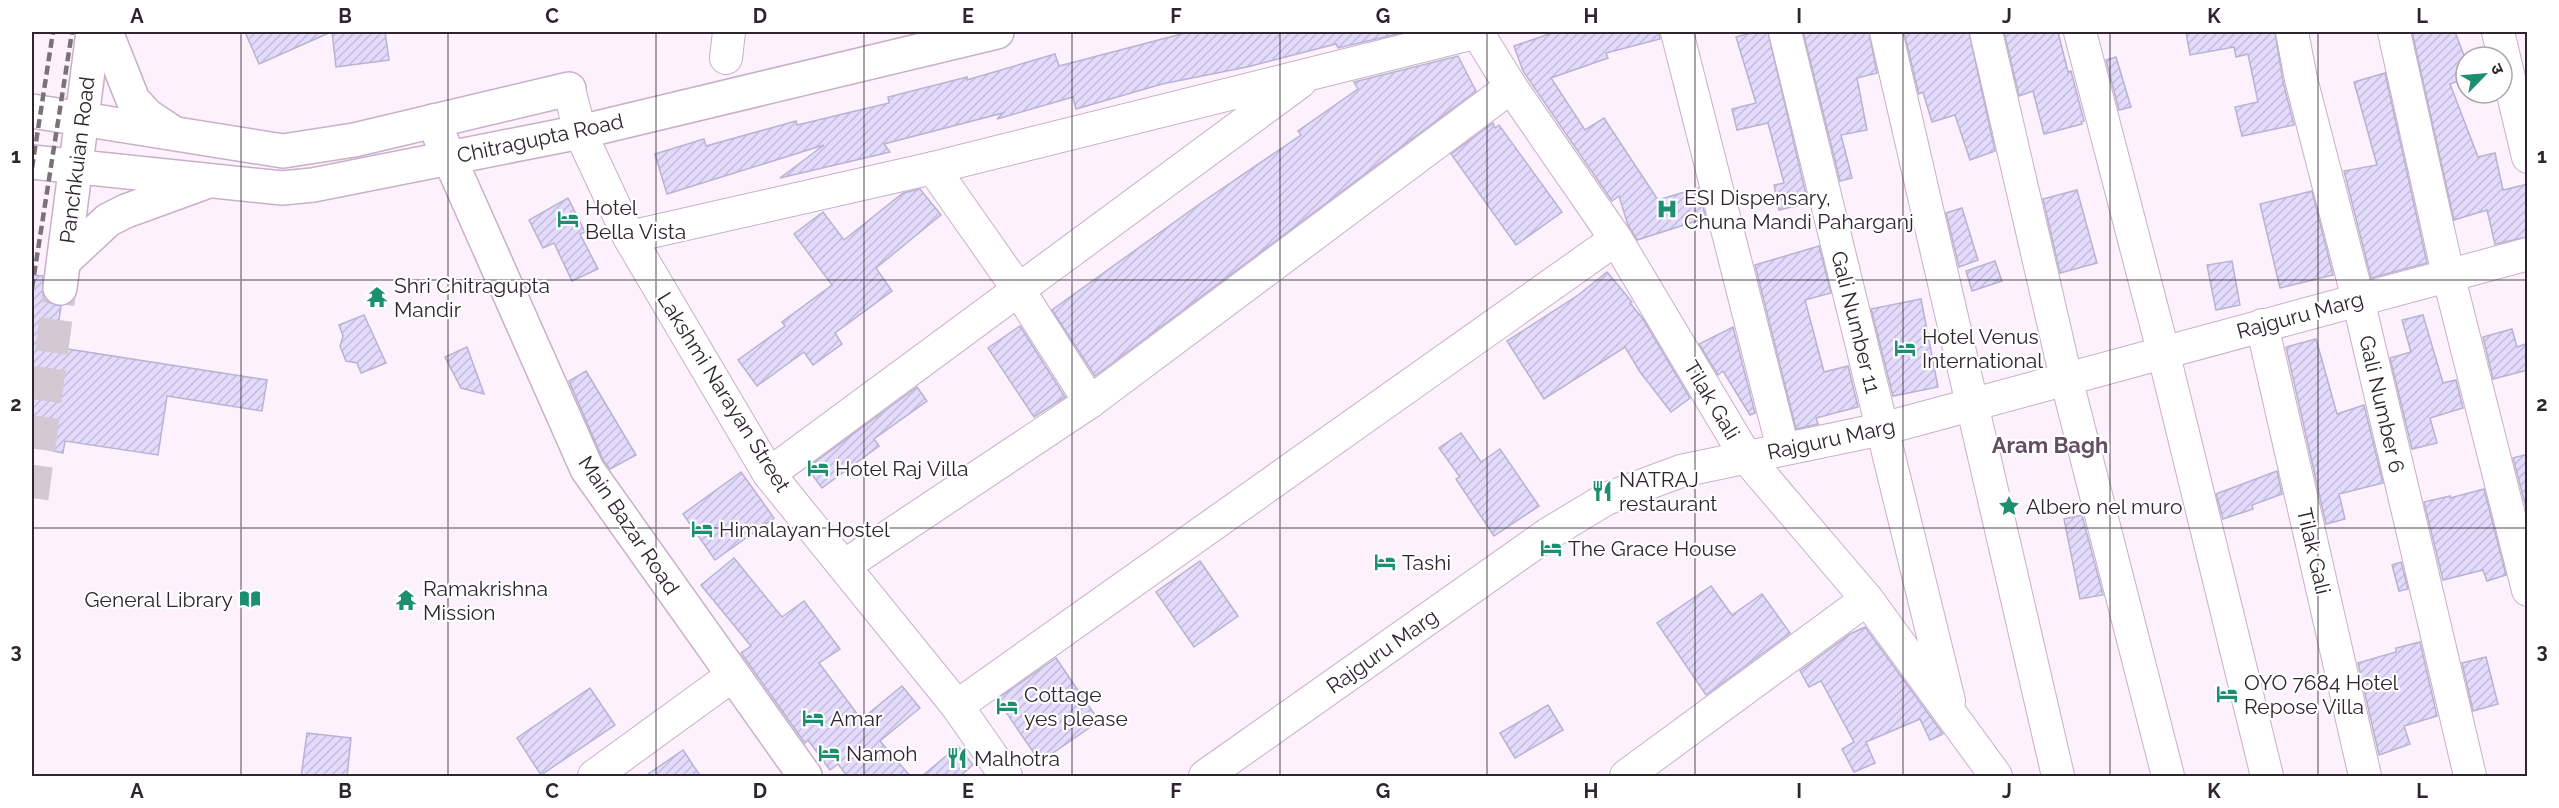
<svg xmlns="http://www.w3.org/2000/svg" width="2559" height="808" font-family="Raleway,'Noto Sans Devanagari',sans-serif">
<defs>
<pattern id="building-hatch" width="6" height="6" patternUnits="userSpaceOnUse" patternTransform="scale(1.5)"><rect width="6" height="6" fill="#e2dbfc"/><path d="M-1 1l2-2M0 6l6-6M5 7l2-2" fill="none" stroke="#c2bcd8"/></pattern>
</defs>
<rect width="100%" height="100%" fill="#fcf1fc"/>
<!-- building -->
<g fill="url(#building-hatch)" stroke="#b9b3d2" stroke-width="1.5">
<path d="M 245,32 L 331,32 L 259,64 Z"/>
<path d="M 332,32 L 385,32 L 389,60 L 336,67 Z"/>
<path d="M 1189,32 L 1406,32 L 1338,48 L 1336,44 L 1247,67 L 1162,84 L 1076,109 L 1073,97 L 997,119 L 1003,113 L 884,144 L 890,152 L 780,178 L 824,145 L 667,194 L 655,154 L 704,139 L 706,146 L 796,121 L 797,125 L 889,103 L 888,97 L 967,77 L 967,80 L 1055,54 L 1059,66 Z"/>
<path d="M 1555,32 L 1659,32 L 1660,39 L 1606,53 L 1608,58 L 1551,78 L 1585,130 L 1604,118 L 1658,200 L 1698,188 L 1706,218 L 1637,240 L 1628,225 L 1619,196 L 1612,201 L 1523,71 L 1514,46 Z"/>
<path d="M 1754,32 L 1768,32 L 1808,203 L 1779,210 L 1774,185 L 1784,183 L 1768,123 L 1737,130 L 1732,109 L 1756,103 L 1736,37 Z"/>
<path d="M 1803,32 L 1869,32 L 1877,73 L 1857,78 L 1867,130 L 1841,135 L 1852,178 L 1840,181 Z"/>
<path d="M 1904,32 L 1969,32 L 1995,151 L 1970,160 L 1955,115 L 1932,122 L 1923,92 L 1919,94 L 1918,91 Z"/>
<path d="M 2004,32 L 2058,32 L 2068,72 L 2071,71 L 2084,121 L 2081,122 L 2082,124 L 2044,134 L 2033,91 L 2019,96 Z"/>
<path d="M 2186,32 L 2275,32 L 2283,82 L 2294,125 L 2242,136 L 2235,107 L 2258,102 L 2248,54 L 2236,57 L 2234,47 L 2190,55 Z"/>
<path d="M 2412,32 L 2455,32 L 2466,61 L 2466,78 L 2450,84 L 2478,157 L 2495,153 L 2503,190 L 2528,184 L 2528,237 L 2495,244 L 2487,210 L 2454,220 Z"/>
<path d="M 1458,56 L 1476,91 L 1095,376 L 1052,310 L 1201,203 L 1301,135 L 1298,131 L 1358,89 L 1354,82 Z"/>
<path d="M 2116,57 L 2131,107 L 2119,110 L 2106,60 Z"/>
<path d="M 2385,73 L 2427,263 L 2371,278 L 2344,171 L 2377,165 L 2354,82 Z"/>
<path d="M 1493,123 L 1495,128 L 1499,125 L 1562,212 L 1516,245 L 1451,154 Z"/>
<path d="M 920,189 L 941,215 L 876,268 L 892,291 L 835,333 L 842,344 L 813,365 L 804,352 L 757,386 L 738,360 L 785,326 L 782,322 L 832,285 L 794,234 L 823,212 L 844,240 L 903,193 Z"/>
<path d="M 2077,190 L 2097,263 L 2060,273 L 2043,199 Z"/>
<path d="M 2312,191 L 2333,275 L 2280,288 L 2260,204 Z"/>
<path d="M 568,198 L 585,232 L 580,234 L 598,269 L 572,281 L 554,243 L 543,248 L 529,220 Z"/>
<path d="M 1962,208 L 1978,260 L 1959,267 L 1946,213 Z"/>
<path d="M 1819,246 L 1831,293 L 1805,300 L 1824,372 L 1848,366 L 1858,407 L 1816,418 L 1818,424 L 1796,429 L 1755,265 Z"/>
<path d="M 1995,261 L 2002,281 L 1972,291 L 1966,271 Z"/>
<path d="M 2232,261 L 2240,305 L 2216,310 L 2207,265 Z"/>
<path d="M 1607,272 L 1632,302 L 1630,303 L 1643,319 L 1690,398 L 1671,412 L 1640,372 L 1625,347 L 1544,399 L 1507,341 L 1577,296 Z"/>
<path d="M 32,275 L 43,276 L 43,295 L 48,302 L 61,306 L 55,347 L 267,380 L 262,411 L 167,396 L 158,455 L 65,441 L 63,453 L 32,446 Z"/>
<path d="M 1921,299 L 1938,387 L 1893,396 L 1871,309 Z"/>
<path d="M 364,315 L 386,363 L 361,373 L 357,363 L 346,361 L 340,346 L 343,336 L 339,325 Z"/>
<path d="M 2423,315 L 2443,383 L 2456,380 L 2463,408 L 2430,418 L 2437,443 L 2412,449 L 2390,358 L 2411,352 L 2402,320 Z"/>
<path d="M 1020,326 L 1065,397 L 1034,417 L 988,348 Z"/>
<path d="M 1733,327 L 1755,413 L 1750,415 L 1723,371 L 1718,375 L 1699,344 Z"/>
<path d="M 2512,329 L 2517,347 L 2528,343 L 2528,370 L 2493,379 L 2483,337 Z"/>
<path d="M 2316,339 L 2337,414 L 2364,405 L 2383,483 L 2339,494 L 2345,519 L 2326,524 L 2286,347 Z"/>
<path d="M 467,347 L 484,394 L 461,388 L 445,357 Z"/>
<path d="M 586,371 L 636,455 L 610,469 L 603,460 L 569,381 Z"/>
<path d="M 917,387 L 927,401 L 874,439 L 879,446 L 822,488 L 807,468 Z"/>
<path d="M 1461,433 L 1481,462 L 1500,449 L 1539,506 L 1494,536 L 1456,479 L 1460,477 L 1439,448 Z"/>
<path d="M 2528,454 L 2528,515 L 2513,458 Z"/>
<path d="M 2277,471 L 2282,494 L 2252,505 L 2253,509 L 2223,519 L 2216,494 Z"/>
<path d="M 741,472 L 774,518 L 715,560 L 683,514 Z"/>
<path d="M 2484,489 L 2506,575 L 2487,581 L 2483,570 L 2443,580 L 2424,502 L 2450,496 L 2450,498 Z"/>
<path d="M 2082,515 L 2103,595 L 2080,599 L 2064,519 Z"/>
<path d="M 734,558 L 782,617 L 804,601 L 840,649 L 819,663 L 858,715 L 860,714 L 863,718 L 902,686 L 920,708 L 880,741 L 911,777 L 848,777 L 838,764 L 830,770 L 808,740 L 805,743 L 741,653 L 751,646 L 701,585 Z"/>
<path d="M 1200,561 L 1238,616 L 1194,647 L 1156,592 Z"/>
<path d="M 2401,562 L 2408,589 L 2399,591 L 2392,565 Z"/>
<path d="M 1711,586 L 1732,615 L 1762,594 L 1790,633 L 1706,695 L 1657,623 Z"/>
<path d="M 1865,627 L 1943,734 L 1930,740 L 1920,719 L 1866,742 L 1875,763 L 1854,772 L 1842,749 L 1854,742 L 1821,681 L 1809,687 L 1800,671 L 1850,634 Z"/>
<path d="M 2420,642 L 2437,716 L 2404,726 L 2410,744 L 2379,755 L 2358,663 L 2396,652 L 2396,648 Z"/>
<path d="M 2486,657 L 2498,704 L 2473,711 L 2462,663 Z"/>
<path d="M 1056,658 L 1099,721 L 1040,762 L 997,699 Z"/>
<path d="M 590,688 L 615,725 L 541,775 L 517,738 Z"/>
<path d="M 1548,705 L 1563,730 L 1515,758 L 1500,733 Z"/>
<path d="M 307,733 L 351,738 L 347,777 L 301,777 Z"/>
<path d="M 958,746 L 973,765 L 959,777 L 921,777 Z"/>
<path d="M 683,750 L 701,777 L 644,777 Z"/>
</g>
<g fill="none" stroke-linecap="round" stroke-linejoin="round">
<!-- secondary-tunnel -->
<path stroke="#d3c8d3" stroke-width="33" stroke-dasharray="33 16" stroke-linecap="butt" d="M 32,498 L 60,288"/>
<defs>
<g id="minor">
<path d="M 1477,32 L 1511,87 L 1616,239 L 1746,457 L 1867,599 L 1996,776"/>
<path d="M 1677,32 L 1783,449"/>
<path d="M 1785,32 L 1949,701"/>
<path d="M 1886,32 L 2058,776"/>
<path d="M 1986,32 L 2066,378 L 2168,776"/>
<path d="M 2080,32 L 2163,351 L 2267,776"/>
<path d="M 2292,32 L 2301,79 L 2358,299 L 2470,776"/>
<path d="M 2394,32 L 2448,274 L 2528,590"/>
<path d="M 2498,32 L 2528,157"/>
<path d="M 726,58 L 729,32"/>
<path d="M 569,89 L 580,132 L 629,237 L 769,474 L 957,706 L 1006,776"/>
<path d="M 933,168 L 1018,289 L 1090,402"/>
<path d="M 629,237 L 933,168 L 1478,32"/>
<path d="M 2262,325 L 2365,776"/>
<path d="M 769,474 L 1300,82"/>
<path d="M 844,566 L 1090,402 L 1511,87"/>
<path d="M 957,706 L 1616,239"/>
<path d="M 594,776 L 733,675"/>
<path d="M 1205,776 L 1548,534 L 1606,499 L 1681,471 L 1882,429 L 2528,254"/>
<path d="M 1626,776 L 1867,599"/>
</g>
<g id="tertiary">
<path d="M 106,32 L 133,100 L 148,116 L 172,132"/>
<path d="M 32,111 L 283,151 L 354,140 L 569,89"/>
<path d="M 433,121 L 587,469 L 805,776"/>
<path d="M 32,162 L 282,188 L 313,185 L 580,132 L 997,32"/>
<path d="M 64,261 L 108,220 L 126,211 L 203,183"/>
</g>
<path id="secondary" d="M 60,288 L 93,32"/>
</defs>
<!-- minor casing -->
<use href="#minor" stroke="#c9b0c9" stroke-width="34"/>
<!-- tertiary casing -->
<use href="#tertiary" stroke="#c9b0c9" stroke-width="36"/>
<!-- secondary casing -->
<use href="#secondary" stroke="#c9b0c9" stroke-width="36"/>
<!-- minor -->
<use href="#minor" stroke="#fff" stroke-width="32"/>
<!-- tertiary -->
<use href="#tertiary" stroke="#fff" stroke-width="33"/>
<!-- secondary -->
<use href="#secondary" stroke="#fff" stroke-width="33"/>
<!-- rail -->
<g stroke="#7b717b" stroke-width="4.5" stroke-dasharray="9 4.5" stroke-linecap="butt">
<path d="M 32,168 L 53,32"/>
<path d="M 32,288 L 72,32"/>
</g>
</g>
<!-- grid -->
<path fill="none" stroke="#2e252e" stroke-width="1.5" stroke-opacity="0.55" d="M 241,32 L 241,776M 448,32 L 448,776M 656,32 L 656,776M 864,32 L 864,776M 1072,32 L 1072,776M 1280,32 L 1280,776M 1487,32 L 1487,776M 1695,32 L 1695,776M 1903,32 L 1903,776M 2110,32 L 2110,776M 2318,32 L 2318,776M 32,280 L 2528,280M 32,528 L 2528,528"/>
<!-- icons -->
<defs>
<symbol id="hospital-bare" viewBox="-9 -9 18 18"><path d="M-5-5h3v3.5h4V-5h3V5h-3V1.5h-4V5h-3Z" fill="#1c8f71" stroke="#fff" stroke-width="2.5" paint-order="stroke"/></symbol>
<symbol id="hotel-bare" viewBox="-9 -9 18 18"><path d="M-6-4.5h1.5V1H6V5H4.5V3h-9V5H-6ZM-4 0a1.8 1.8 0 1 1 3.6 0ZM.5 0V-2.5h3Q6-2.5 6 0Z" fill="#1c8f71" stroke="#fff" stroke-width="2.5" paint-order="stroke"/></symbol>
<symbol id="temple-bare" viewBox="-9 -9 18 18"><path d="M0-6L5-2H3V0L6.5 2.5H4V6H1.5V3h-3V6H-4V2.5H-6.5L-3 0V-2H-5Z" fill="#1c8f71" stroke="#fff" stroke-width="2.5" paint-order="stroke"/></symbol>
<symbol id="restaurant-bare" viewBox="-9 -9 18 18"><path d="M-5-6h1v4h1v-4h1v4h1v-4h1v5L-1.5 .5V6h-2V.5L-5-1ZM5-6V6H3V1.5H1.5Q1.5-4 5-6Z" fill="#1c8f71" stroke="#fff" stroke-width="2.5" paint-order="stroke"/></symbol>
<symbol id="sight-bare" viewBox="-9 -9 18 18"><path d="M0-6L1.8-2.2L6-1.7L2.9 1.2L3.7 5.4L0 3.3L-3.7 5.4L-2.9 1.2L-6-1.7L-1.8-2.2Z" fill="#1c8f71" stroke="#fff" stroke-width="2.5" paint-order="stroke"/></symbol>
<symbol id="library-bare" viewBox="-9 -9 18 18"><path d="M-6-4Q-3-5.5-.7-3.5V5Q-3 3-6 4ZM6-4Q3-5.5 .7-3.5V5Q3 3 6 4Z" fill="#1c8f71" stroke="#fff" stroke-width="2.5" paint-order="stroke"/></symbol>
</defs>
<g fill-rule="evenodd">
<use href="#hospital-bare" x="1652" y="194" width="30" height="30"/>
<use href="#hotel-bare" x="553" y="204" width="30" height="30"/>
<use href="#temple-bare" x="362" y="282" width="30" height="30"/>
<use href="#hotel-bare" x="1890" y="333" width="30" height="30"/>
<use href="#hotel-bare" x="803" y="453" width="30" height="30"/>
<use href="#restaurant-bare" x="1587" y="476" width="30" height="30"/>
<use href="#sight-bare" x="1994" y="491" width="30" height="30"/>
<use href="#hotel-bare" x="687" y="514" width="30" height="30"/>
<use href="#hotel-bare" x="1536" y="533" width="30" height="30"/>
<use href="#hotel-bare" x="1370" y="547" width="30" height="30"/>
<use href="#library-bare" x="235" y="584" width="30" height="30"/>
<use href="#temple-bare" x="391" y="585" width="30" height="30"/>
<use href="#hotel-bare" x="2212" y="679" width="30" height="30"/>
<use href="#hotel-bare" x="992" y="691" width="30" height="30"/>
<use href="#hotel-bare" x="798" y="703" width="30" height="30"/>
<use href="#hotel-bare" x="814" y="738" width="30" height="30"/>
<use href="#restaurant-bare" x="942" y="743" width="30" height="30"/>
</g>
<g text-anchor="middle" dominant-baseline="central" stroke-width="4.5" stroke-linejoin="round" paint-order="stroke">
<!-- street labels -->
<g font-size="21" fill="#2e252e" stroke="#fff">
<text transform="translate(540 138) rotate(-12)">Chitragupta Road</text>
<text transform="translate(77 160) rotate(-83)">Panchkuian Road</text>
<text transform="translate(2300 315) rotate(-15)">Rajguru Marg</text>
<text transform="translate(1856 322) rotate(76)">Gali Number 11</text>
<text transform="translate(724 392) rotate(58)">Lakshmi Narayan Street</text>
<text transform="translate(1712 400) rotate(59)">Tilak Gali</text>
<text transform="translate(2382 404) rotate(77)">Gali Number 6</text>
<text transform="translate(1831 439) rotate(-12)">Rajguru Marg</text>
<text transform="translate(629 525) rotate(56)">Main Bazar Road</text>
<text transform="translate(2314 551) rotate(77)">Tilak Gali</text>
<text transform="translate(1382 651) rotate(-35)">Rajguru Marg</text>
</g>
<!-- poi labels -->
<g font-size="21" fill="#2e252e" stroke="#fff" text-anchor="start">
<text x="1684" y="197">ESI Dispensary,<tspan x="1684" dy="24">Chuna Mandi Paharganj</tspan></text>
<text x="585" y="207">Hotel<tspan x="585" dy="24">Bella Vista</tspan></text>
<text x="394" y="285">Shri Chitragupta<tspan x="394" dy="24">Mandir</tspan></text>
<text x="1922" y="336">Hotel Venus<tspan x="1922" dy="24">International</tspan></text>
<text x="835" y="468">Hotel Raj Villa</text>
<text x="1619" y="479">NATRAJ<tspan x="1619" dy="24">restaurant</tspan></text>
<text x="2026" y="506">Albero nel muro</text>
<text x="719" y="529">Himalayan Hostel</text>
<text x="1568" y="548">The Grace House</text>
<text x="1402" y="562">Tashi</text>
<text x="423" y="588">Ramakrishna<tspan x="423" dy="24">Mission</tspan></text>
<text x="233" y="599" text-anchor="end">General Library</text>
<text x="2244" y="682">OYO 7684 Hotel<tspan x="2244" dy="24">Repose Villa</tspan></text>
<text x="1024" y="694">Cottage<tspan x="1024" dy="24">yes please</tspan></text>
<text x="830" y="718">Amar</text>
<text x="846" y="753">Namoh</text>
<text x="974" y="758">Malhotra</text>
</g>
<!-- neighbourhood labels -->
<g font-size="22" font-weight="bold" fill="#644e64" stroke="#fff">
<text x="2050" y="445">Aram Bagh</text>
</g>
</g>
<!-- border -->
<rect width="2559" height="808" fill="none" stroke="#ffffff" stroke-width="66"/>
<!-- north arrow -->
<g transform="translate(2484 75) rotate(65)"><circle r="28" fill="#ffffff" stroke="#aba8ab" stroke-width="1.5"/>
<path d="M0-4.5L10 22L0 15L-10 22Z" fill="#1c8f71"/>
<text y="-9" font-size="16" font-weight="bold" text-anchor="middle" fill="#2e252e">उ</text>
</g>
<rect x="33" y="33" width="2493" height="742" fill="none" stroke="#2e252e" stroke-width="2"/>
<g font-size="20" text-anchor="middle" font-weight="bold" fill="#2e252e">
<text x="137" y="23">A</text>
<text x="345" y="23">B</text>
<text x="552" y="23">C</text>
<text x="760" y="23">D</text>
<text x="968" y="23">E</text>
<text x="1176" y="23">F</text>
<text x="1383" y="23">G</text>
<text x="1591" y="23">H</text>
<text x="1799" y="23">I</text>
<text x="2007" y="23">J</text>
<text x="2214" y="23">K</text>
<text x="2422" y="23">L</text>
<text x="16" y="163">1</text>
<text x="2542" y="163">1</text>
<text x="16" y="411">2</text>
<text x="2542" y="411">2</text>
<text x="16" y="658">3</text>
<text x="2542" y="658">3</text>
<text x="137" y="798">A</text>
<text x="345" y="798">B</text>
<text x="552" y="798">C</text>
<text x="760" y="798">D</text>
<text x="968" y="798">E</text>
<text x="1176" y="798">F</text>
<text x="1383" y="798">G</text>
<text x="1591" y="798">H</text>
<text x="1799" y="798">I</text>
<text x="2007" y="798">J</text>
<text x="2214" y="798">K</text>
<text x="2422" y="798">L</text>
</g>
</svg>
